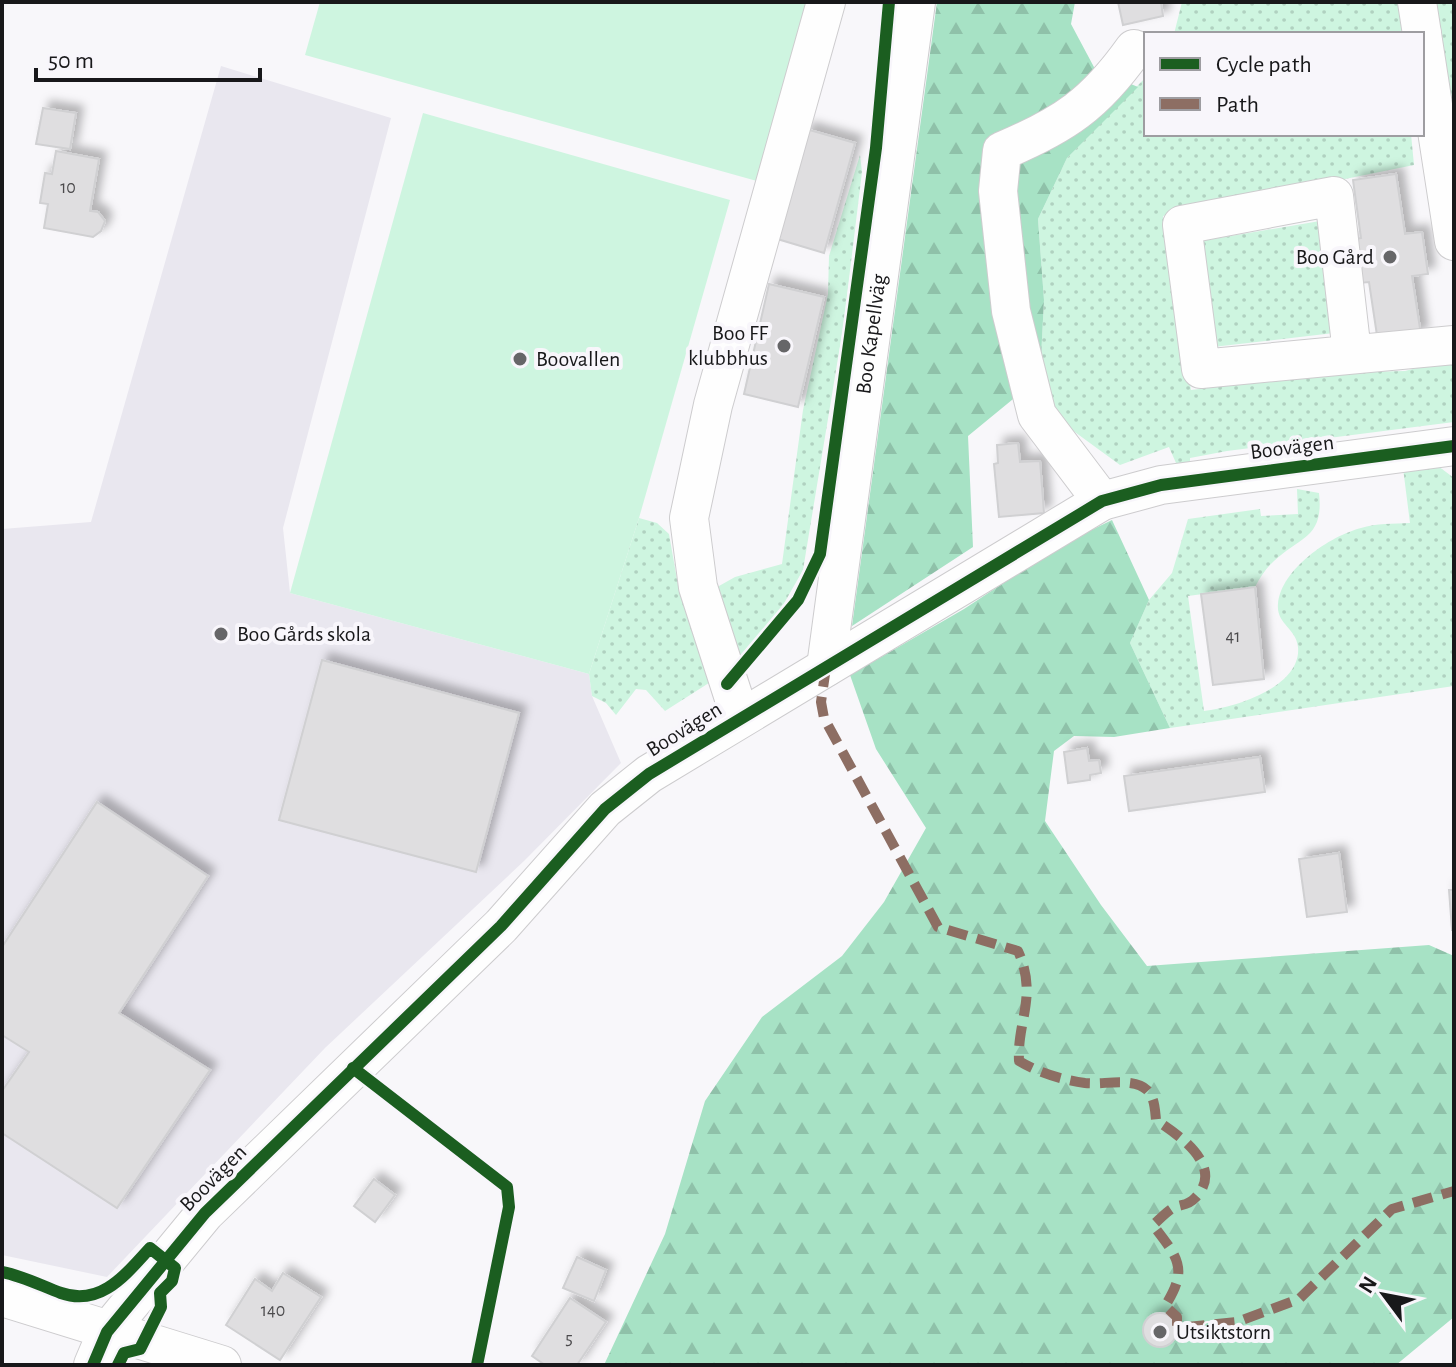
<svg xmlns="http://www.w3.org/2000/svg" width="1456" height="1367" font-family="'Alegreya Sans',sans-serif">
<defs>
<pattern id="grass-dots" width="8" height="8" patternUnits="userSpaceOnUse" patternTransform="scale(2)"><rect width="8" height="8" fill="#cef5e0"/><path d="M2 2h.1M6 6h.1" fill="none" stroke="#b0d1c0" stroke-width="1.8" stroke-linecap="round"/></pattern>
<pattern id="forest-firs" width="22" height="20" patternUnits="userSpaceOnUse" patternTransform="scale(2)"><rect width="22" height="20" fill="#a7e2c5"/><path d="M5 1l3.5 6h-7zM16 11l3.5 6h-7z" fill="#8fc1a9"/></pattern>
<filter id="shadow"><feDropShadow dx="7" dy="-7" stdDeviation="4" flood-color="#0004"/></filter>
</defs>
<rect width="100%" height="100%" fill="#f8f7fa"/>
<!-- built -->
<path fill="#e9e7ef" d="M 221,66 L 391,118 L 283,528 L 290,593 L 589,674 L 592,696 L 621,763 L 524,861 L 325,1048 L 107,1277 L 2,1255 L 2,529 L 91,522 Z"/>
<!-- grass -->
<g fill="url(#grass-dots)">
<path d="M 1182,2 L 1400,2 L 1402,34 L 1174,34 Z"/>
<path d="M 1424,2 L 1454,2 L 1454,103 L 1437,101 Z"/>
<path d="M 1146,77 L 1146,134 L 1411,134 L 1414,165 L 1163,216 L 1191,390 L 1327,373 L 1405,371 L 1447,360 L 1454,367 L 1454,422 L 1227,451 L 1190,458 L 1190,463 L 1176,463 L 1169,447 L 1120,465 L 1057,419 L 1040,377 L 1044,300 L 1038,219 L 1067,158 Z"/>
<path d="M 860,155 L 862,172 L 843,328 L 803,570 L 766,635 L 736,660 L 716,596 L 719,586 L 735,577 L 782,564 L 803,410 L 828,294 L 829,256 Z"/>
<path d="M 1320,221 L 1334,333 L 1213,347 L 1201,241 Z"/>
<path d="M 1438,466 L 1454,478 L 1454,686 L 1170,728 L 1130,643 L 1149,600 L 1172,573 L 1188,519 L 1260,509 L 1261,516 L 1298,514 L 1297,489 L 1319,493 C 1324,538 1301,536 1274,561 C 1266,568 1260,578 1255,587 L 1188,596 L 1204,711 C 1234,708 1302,687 1298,647 C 1296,628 1276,624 1278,604 C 1281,569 1330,536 1361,528 C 1376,523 1394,524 1410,523 L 1403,468 Z"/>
<path d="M 639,518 L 657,523 L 669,534 L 678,585 L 712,681 L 665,711 L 646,690 L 636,689 L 616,715 L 606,703 L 592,696 L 589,674 Z"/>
</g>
<!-- forest -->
<g fill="url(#forest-firs)">
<path d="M 937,2 L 1075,2 L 1071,24 L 1095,69 L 1138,87 L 1067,158 L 1038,219 L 1044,300 L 1040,377 L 968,436 L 973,547 L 852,626 Z"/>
<path d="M 1112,520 L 1149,600 L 1130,643 L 1170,728 L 1114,737 L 1074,736 L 1054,751 L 1045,821 L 1101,905 L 1147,966 L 1429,945 L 1454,956 L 1454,1317 L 1396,1365 L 604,1365 L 665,1234 L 705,1101 L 762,1017 L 842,956 L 884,902 L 926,828 L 876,749 L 850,675 L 964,609 L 1063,544 Z"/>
</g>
<!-- pitch -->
<g fill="#cef5e0">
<path d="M 320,2 L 818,2 L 764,183 L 305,55 Z"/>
<path d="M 423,113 L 730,200 L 639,518 L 589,674 L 290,593 Z"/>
</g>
<!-- building -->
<g fill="#dfdee0" stroke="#d0d0d2" stroke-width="2" filter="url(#shadow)">
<path d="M 1118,2 L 1161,2 L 1163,16 L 1123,25 Z"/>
<path d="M 43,108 L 76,113 L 70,149 L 36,144 Z"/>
<path d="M 806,129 L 855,143 L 824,253 L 774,238 Z"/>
<path d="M 56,151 L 99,159 L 90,211 L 98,212 L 105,221 L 101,231 L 93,237 L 44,228 L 48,204 L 40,203 L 45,173 L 52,174 Z"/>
<path d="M 1396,174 L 1405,234 L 1422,232 L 1428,274 L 1412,276 L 1421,335 L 1378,342 L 1369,282 L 1359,283 L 1352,240 L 1361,238 L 1353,180 Z"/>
<path d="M 769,284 L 824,297 L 798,407 L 744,394 Z"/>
<path d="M 1018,443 L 1020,462 L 1040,461 L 1044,513 L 999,517 L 994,464 L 998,463 L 997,445 Z"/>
<path d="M 1255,587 L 1264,679 L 1213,685 L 1201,594 Z"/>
<path d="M 322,660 L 519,713 L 476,872 L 279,820 Z"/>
<path d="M 1087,748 L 1089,761 L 1099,760 L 1101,773 L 1090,775 L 1090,780 L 1068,783 L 1064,752 Z"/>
<path d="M 1260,757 L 1265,792 L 1129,811 L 1124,776 Z"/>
<path d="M 97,802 L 208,876 L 119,1013 L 210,1070 L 117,1208 L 2,1133 L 2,1091 L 29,1052 L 2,1035 L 2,947 Z"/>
<path d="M 1339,853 L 1347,912 L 1307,917 L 1299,859 Z"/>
<path d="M 1449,890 L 1454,890 L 1454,930 L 1452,930 Z"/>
<path d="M 374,1179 L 395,1195 L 375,1222 L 354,1206 Z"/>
<path d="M 577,1257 L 606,1270 L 594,1301 L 563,1288 Z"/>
<path d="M 283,1273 L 321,1297 L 280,1360 L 226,1325 L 255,1279 L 272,1291 Z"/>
<path d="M 570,1298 L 606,1322 L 577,1365 L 545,1365 L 532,1356 Z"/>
<circle cx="1160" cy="1330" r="17"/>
</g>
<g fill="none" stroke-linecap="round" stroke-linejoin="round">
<defs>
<g id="minor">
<path d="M 1417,2 L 1422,34"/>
<path d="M 1422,34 L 1454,241"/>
<path d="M 1352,353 L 1334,196 L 1182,225 L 1201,369 L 1454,345"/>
<path d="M 1102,501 L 1037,415 L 1011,311 L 998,191 L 1002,151 C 1064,125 1095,104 1134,49"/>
<path id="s1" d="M 826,667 L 916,2"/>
<path d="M 740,717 L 698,587 L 689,518 L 713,405 L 826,2"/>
<path d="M 2,1297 L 222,1365"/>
<path d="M 93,1365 L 107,1332 L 205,1213 L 501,926 L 605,809 L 649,774 L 1102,501 L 1161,485 L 1454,446"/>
</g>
</defs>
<!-- minor casing -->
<use href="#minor" stroke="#cdccce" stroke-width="40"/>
<!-- minor -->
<use href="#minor" stroke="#fefefe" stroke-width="38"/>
<!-- quiet -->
<path stroke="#8d6e63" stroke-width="10" stroke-dasharray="20 10" stroke-linecap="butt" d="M 826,667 L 821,702 L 824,718 L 938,927 L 1018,951 C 1038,996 1017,1020 1019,1061 C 1039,1073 1063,1080 1085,1083 C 1103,1085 1134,1077 1147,1090 C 1155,1098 1155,1110 1156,1120 C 1179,1135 1226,1167 1195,1198 C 1188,1206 1181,1204 1173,1208 C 1166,1212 1159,1220 1153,1225 C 1178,1258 1189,1268 1165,1306 L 1177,1317 L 1177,1328 L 1237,1322 L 1299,1299 L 1392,1209 L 1454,1191"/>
<defs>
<g id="cycleway">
<path d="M 727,684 L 798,600 L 820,554 L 876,148 L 889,2"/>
<path d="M 353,1068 L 507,1187 L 509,1207 L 477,1365"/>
<path d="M 2,1272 C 23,1276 42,1286 61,1293 C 101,1307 126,1274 150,1248 L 175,1268 L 172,1281 L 160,1293 L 161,1307 L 140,1349 L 124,1353 L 118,1365"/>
<path d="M 93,1365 L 107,1332 L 205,1213 L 501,926 L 605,809 L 649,774 L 1102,501 L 1161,485 L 1454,446"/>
</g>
</defs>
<!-- cycleway casing -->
<use href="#cycleway" stroke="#f8f6fb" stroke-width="17"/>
<!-- cycleway -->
<use href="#cycleway" stroke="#1b5e20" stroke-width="12"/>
</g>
<!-- markers -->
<g fill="#666668" stroke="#f8f6fb" stroke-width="3">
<circle cx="1390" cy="257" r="8"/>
<circle cx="784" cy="346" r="8"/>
<circle cx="520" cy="359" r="8"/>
<circle cx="221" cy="634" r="8"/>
<circle cx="1160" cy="1332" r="8"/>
</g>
<g text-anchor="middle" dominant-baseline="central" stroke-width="8" stroke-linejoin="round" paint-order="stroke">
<!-- number labels -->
<g font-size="18" fill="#4b4a4c">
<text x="68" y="188">10</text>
<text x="1233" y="637">41</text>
<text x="273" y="1311">140</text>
<text x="569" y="1339">5</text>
</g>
<!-- poi labels -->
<g font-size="22" fill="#18181a" stroke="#f8f6fb" text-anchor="start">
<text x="1374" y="257" text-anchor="end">Boo Gård</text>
<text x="768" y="333" text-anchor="end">Boo FF<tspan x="768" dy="25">klubbhus</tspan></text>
<text x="536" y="359">Boovallen</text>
<text x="237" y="634">Boo Gårds skola</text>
<text x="1176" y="1332">Utsiktstorn</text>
</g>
<!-- street labels -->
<g font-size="22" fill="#18181a" stroke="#f8f6fb">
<text stroke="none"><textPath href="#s1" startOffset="336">Boo Kapellväg</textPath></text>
<text transform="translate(1292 447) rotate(-7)">Boovägen</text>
<text transform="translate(684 729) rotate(-32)">Boovägen</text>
<text transform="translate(213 1178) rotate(-45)">Boovägen</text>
</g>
</g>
<!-- border -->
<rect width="1456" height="1367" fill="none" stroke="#18181a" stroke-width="8"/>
<!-- legend -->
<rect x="1144" y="32" width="280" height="104" fill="#f8f6fb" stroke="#9e9da1" stroke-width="2"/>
<rect x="1160" y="58" width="40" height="12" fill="#1b5e20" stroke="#9e9da1" stroke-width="2"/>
<text x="1216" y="72" font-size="24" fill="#18181a">Cycle path</text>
<rect x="1160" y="98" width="40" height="12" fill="#8d6e63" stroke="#9e9da1" stroke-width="2"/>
<text x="1216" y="112" font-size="24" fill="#18181a">Path</text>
<!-- north arrow -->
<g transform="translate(1384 1295) rotate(302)" stroke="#f8f6fb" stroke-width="6" paint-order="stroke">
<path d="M0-6L14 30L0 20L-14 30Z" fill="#18181a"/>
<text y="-12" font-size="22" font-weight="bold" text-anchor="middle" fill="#18181a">N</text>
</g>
<!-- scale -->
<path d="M36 68v12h224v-12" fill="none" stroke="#18181a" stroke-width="4"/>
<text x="48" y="68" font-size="24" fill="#18181a" stroke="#f8f6fb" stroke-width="6" paint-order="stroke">50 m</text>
</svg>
